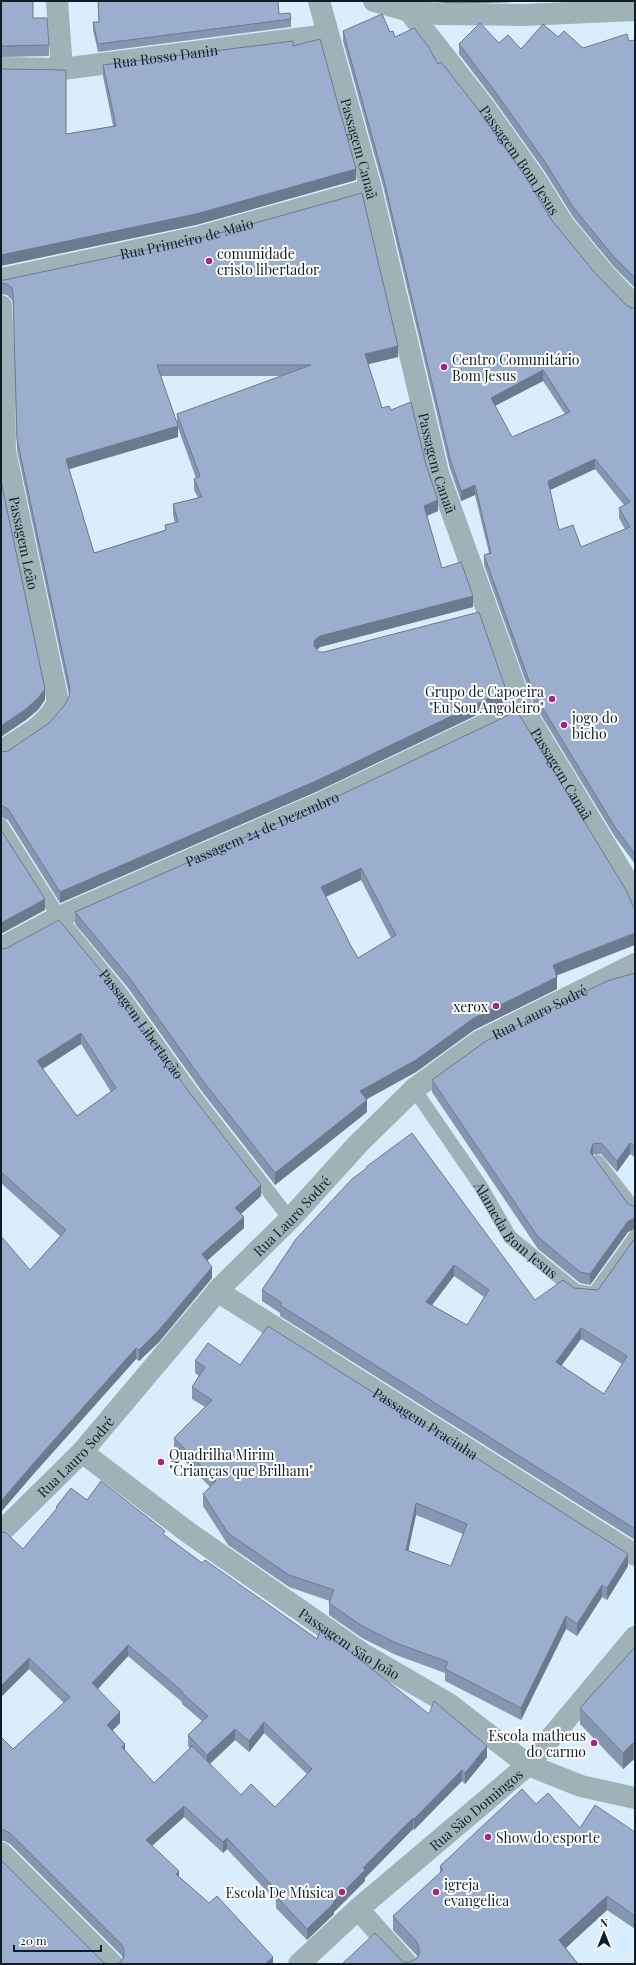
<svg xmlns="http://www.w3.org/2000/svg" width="636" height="1965" font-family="'Playfair Display',serif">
<defs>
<pattern id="water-rules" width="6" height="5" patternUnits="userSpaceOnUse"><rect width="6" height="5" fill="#73a7aa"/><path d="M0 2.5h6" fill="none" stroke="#5d878a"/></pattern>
</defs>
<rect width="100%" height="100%" fill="#d9edfc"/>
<!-- water -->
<path fill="url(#water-rules)" d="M 422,1 L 546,1 L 455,4 Z"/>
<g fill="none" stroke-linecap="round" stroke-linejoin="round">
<!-- service -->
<g stroke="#9fb2b8" stroke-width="14">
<path id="s1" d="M 1,825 L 59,917 L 121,993 L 196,1098 L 290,1219"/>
<path id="s2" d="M 414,1089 L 480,1185 L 510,1237 L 576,1291 L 594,1294 L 635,1237"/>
<path d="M 598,1162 L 635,1210"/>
</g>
<!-- minor -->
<g stroke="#9fb2b8" stroke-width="22">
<path d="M 57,1 L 62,69"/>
<path id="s3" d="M 319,1 L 371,189 L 438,473 L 522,707 L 635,894"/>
<path id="s4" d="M 409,11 L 484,107 L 535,179 L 563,224 L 605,275 L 635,306"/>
<path id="s5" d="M 1,68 L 62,69 L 328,35"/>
<path id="s6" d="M 1,279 L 199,237 L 371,189"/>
<path id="s7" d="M 1,306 L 4,367 L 5,451 L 58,702 C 47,726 23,737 1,751"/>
<path id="s8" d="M 1,948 L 59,917 L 323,802 L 522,707"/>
<path id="s9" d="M 217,1291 L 635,1555"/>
<path id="s10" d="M 82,1452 L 189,1533 L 363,1654 L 449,1704 L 528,1765 L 581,1786 L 635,1798"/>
<path id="s11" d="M 1,1532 L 82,1452 L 221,1287 L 290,1219 L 358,1144 L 414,1089 L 480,1041 L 635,964"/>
<path d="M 1,1853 L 112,1964"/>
<path d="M 358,1909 L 407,1964"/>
</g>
<!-- tertiary -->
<g stroke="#9fb2b8" stroke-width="22">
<path d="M 374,1 L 409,11 L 439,14 L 524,15 L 635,10"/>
<path id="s12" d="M 299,1964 L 358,1909 L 528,1765 L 635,1637"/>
</g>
</g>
<!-- wall -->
<g fill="#8596b0" fill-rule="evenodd">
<path d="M 1,1 L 33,18 L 49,45 L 49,56 L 1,57 Z"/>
<path d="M 98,1 L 278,1 L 279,14 L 291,19 L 291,27 L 98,52 L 93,30 L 93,22 L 99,22 Z"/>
<path d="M 343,31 L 390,32 L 395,37 L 438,64 L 553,222 L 596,274 L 626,305 L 632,308 L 635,308 L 635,864 L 615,837 L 533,702 L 484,565 L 484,555 L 489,553 L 475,495 L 461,501 L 450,469 L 383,186 L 343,41 ZM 543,381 L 565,414 L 512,437 L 495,405 ZM 595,469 L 624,505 L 619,508 L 619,518 L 625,529 L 581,547 L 559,530 L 550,490 Z"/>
<path d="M 558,37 L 583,48 L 635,40 L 635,288 L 614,267 L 573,217 L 545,172 L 494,100 L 459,54 L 459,44 L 499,43 L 521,49 Z"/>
<path d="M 293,46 L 356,180 L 196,225 L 66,134 L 113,126 L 103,76 L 103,65 Z"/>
<path d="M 1,280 L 398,357 L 368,364 L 382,408 L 391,410 L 426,465 L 438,511 L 427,516 L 442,568 L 473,607 L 320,647 L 317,650 L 319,652 L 506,701 L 318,791 L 60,903 L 8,820 L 1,817 L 1,752 L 8,751 L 49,723 L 64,706 L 69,697 L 69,695 L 17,450 L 13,305 L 12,300 L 7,295 L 1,294 ZM 161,376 L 281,376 L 177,414 L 177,425 L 196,478 L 194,479 L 194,490 L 198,498 L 173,504 L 173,515 L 175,523 L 165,525 L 165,530 L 94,553 L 69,469 L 178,437 Z"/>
<path d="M 328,801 L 557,976 L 557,989 L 474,1030 L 416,1072 L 366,1099 L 367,1112 L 275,1185 L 203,1093 L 128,988 L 75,924 L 75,912 ZM 361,880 L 391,938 L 358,958 L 351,946 L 326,897 Z"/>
<path d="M 1,949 L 261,1196 L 241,1214 L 244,1228 L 207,1261 L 212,1278 L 159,1342 L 139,1361 L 136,1359 L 38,1469 L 30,1270 L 60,1236 L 1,1183 ZM 81,1044 L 111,1092 L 77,1116 L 43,1069 Z"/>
<path d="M 635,973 L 635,1157 L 630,1154 L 617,1172 L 601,1154 L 593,1155 L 593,1156 L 628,1204 L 635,1207 L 635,1229 L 628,1232 L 590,1285 L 580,1283 L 538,1249 L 432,1092 L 432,1080 Z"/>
<path d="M 366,1167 L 535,1300 L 574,1288 L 598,1290 L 635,1238 L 635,1540 L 283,1318 L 280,1316 L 280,1313 L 262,1301 L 262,1290 L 366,1169 ZM 454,1276 L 484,1297 L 467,1325 L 432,1305 ZM 581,1339 L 622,1364 L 604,1394 L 561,1366 Z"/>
<path d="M 195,1361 L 240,1365 L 628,1566 L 607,1600 L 602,1597 L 577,1636 L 566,1629 L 521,1720 L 445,1681 L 445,1673 L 396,1655 L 362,1638 L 329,1615 L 329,1603 L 330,1601 L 289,1587 L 228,1545 L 203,1506 L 203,1494 L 210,1487 L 174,1450 L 174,1438 L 205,1407 L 192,1399 L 192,1387 L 199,1376 L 195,1373 ZM 416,1515 L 463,1534 L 451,1566 L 408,1550 Z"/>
<path d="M 87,1500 L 165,1536 L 202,1563 L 429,1714 L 487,1757 L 465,1784 L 462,1781 L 414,1830 L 413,1829 L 365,1878 L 365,1881 L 334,1912 L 334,1914 L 307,1940 L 276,1908 L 276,1901 L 227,1849 L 223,1853 L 184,1817 L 152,1846 L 179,1877 L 273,1964 L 121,1962 L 123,1958 L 121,1955 L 10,1844 L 4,1841 L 1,1841 L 1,1737 L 13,1749 L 64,1703 L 29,1669 L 1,1697 L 1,1533 L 23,1549 L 56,1510 L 56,1507 ZM 128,1656 L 182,1702 L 182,1704 L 202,1721 L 188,1735 L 188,1746 L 190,1748 L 154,1783 L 125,1750 L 113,1730 L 120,1723 L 98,1689 ZM 264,1733 L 307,1774 L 275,1807 L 241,1795 L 210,1764 L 235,1740 L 249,1752 Z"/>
<path d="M 635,1647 L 635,1761 L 633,1760 L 623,1769 L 580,1724 L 580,1708 Z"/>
<path d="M 536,1804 L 580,1828 L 635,1832 L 635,1929 L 607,1910 L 566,1948 L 578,1964 L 342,1964 L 403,1962 L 409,1962 L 416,1959 L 417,1957 L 417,1956 L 393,1930 L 393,1916 L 440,1874 L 440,1866 Z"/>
</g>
<!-- shaded-wall -->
<g fill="#6c7a90">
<path d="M 356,169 L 356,180 L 196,225 L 1,266 L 1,255 Z"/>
<path d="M 398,346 L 398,357 L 365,365 L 365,354 Z"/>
<path d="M 543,370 L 543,381 L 491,408 L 491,398 Z"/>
<path d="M 178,426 L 178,437 L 66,470 L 66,459 Z"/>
<path d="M 595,459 L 595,469 L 548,491 L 548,481 Z"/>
<path d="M 475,485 L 475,495 L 461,501 L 461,491 Z"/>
<path d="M 438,500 L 438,511 L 424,517 L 424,506 Z"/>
<path d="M 473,596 L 473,607 L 320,647 L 314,652 L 314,641 L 320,636 Z"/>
<path d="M 45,689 L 45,700 L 38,710 L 26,720 L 1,737 L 1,726 Z"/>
<path d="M 506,690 L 506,701 L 318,791 L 60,903 L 60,892 Z"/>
<path d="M 361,868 L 361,880 L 321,899 L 321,887 Z"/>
<path d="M 45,899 L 45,910 L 1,934 L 1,923 Z"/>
<path d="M 635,933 L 635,945 L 553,977 L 553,965 Z"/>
<path d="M 557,977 L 557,989 L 474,1030 L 416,1072 L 360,1103 L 360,1091 L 474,1018 Z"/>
<path d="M 81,1033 L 81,1044 L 37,1072 L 37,1061 Z"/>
<path d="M 367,1100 L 367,1112 L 275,1185 L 275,1173 Z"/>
<path d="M 630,1143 L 630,1154 L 617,1172 L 617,1161 Z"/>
<path d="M 593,1144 L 593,1155 L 590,1163 L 590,1152 Z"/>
<path d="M 261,1185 L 261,1196 L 235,1219 L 235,1208 Z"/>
<path d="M 244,1217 L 244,1228 L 202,1265 L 202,1254 Z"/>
<path d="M 635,1218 L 635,1229 L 628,1232 L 590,1285 L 590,1274 L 628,1221 Z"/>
<path d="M 454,1265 L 454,1276 L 426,1313 L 426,1302 Z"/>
<path d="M 212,1267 L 212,1278 L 159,1342 L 139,1361 L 139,1350 Z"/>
<path d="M 581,1328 L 581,1339 L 556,1373 L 556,1362 Z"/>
<path d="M 136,1348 L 136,1359 L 38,1469 L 1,1512 L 1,1501 L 38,1458 Z"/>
<path d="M 416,1503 L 416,1515 L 406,1562 L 406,1550 Z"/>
<path d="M 628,1554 L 628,1566 L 607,1600 L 607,1588 Z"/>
<path d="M 602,1585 L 602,1597 L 577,1636 L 577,1624 Z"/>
<path d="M 566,1616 L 566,1629 L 521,1720 L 521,1708 Z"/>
<path d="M 128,1645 L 128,1656 L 92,1695 L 92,1683 Z"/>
<path d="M 29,1658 L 29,1669 L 1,1697 L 1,1686 Z"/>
<path d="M 120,1712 L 120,1723 L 107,1736 L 107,1725 Z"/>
<path d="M 264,1722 L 264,1733 L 249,1752 L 249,1741 Z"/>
<path d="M 235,1729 L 235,1740 L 207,1766 L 207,1755 Z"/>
<path d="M 633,1743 L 633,1760 L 623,1769 L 623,1753 Z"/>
<path d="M 125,1744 L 125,1755 L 122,1747 Z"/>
<path d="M 487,1746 L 487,1757 L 465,1784 L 465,1773 Z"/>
<path d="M 462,1770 L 462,1781 L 414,1830 L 414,1819 Z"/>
<path d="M 184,1806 L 184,1817 L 146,1851 L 146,1840 Z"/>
<path d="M 413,1818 L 413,1829 L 365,1878 L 365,1881 L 334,1912 L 334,1914 L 307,1940 L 307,1929 L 333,1902 L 363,1868 Z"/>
<path d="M 227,1838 L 227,1849 L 223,1853 L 223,1842 Z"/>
<path d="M 179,1871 L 179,1882 L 176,1874 Z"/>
<path d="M 607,1896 L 607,1910 L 559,1954 L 559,1940 Z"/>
<path d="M 273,1957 L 273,1964 L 265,1964 Z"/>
</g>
<!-- building -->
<g fill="#9baecd" stroke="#6c7a90" fill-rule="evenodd">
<path d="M 1,1 L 33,1 L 33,18 L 47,18 L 49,45 L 1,46 Z"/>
<path d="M 98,1 L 278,1 L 279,14 L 290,13 L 291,19 L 98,44 L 93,22 L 99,22 Z"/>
<path d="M 382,14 L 390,32 L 393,31 L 395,37 L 414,28 L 428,46 L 438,64 L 441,62 L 474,104 L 525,176 L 553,222 L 596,274 L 626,305 L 632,308 L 635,308 L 635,854 L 615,827 L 533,692 L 484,555 L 491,553 L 475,485 L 461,491 L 450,459 L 383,176 L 343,31 ZM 543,370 L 570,412 L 512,437 L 491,398 ZM 595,459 L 630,502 L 619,508 L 630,527 L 581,547 L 573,525 L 559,530 L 548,481 Z"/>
<path d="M 480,23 L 499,43 L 508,35 L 521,49 L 543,24 L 558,37 L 564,31 L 583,48 L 627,34 L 629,41 L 635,40 L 635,278 L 614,257 L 573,207 L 545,162 L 494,90 L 459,44 Z"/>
<path d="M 320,39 L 356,169 L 196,214 L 1,255 L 1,69 L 66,70 L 66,134 L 116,126 L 103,65 L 293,41 L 293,46 Z"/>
<path d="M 362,193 L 398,346 L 365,354 L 382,408 L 389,406 L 391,410 L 411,402 L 426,465 L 438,500 L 424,506 L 442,568 L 461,562 L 473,596 L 320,636 L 314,641 L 314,646 L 319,652 L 324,652 L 479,612 L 506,690 L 318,780 L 60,892 L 8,809 L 1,805 L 1,752 L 8,751 L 49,723 L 64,706 L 69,697 L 70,689 L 17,439 L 13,294 L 12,288 L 7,284 L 1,283 L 1,280 L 4,280 L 202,238 ZM 157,365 L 311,365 L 177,414 L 200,476 L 194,479 L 202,497 L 173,504 L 178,522 L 165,525 L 166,530 L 94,553 L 66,459 L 178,426 Z"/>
<path d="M 1,481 L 45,689 L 38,698 L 26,709 L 1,726 Z"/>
<path d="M 517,711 L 626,890 L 635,910 L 635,933 L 553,965 L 557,977 L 474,1018 L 416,1060 L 360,1091 L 367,1100 L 275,1173 L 203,1081 L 128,976 L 75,912 L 328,801 ZM 361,868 L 396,935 L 358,958 L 351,946 L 321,887 Z"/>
<path d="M 1,830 L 45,899 L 1,923 Z"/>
<path d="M 59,920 L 114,987 L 189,1092 L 261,1185 L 235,1208 L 244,1217 L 202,1254 L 212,1267 L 159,1330 L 139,1350 L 136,1348 L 38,1458 L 1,1501 L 1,1236 L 30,1270 L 66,1230 L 1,1172 L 1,949 L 7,948 ZM 81,1033 L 116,1088 L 77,1116 L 37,1061 Z"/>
<path d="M 635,973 L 635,1146 L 630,1143 L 617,1161 L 601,1143 L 593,1144 L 590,1152 L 628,1204 L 635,1207 L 635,1218 L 628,1221 L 590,1274 L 580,1272 L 538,1237 L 432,1080 L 486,1041 L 607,981 Z"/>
<path d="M 412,1133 L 535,1300 L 563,1280 L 574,1288 L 598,1290 L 635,1238 L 635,1529 L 283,1307 L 280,1305 L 282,1303 L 262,1290 L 296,1239 L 352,1179 L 367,1168 L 366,1167 ZM 454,1265 L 489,1290 L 467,1325 L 426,1302 ZM 581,1328 L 627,1356 L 604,1394 L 556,1362 Z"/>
<path d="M 268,1326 L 628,1554 L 607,1588 L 602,1585 L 577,1624 L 566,1616 L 521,1708 L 445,1669 L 448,1662 L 396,1643 L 362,1626 L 329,1603 L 334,1590 L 289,1575 L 228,1533 L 203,1494 L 216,1481 L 174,1438 L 212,1400 L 192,1387 L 205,1367 L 195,1361 L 208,1343 L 240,1365 ZM 416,1503 L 467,1524 L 451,1566 L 406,1550 Z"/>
<path d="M 101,1481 L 165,1531 L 163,1534 L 202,1563 L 205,1560 L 317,1639 L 321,1629 L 429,1714 L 434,1701 L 487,1746 L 465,1773 L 462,1770 L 414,1819 L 413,1818 L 363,1868 L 365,1870 L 333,1902 L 334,1903 L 307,1929 L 276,1896 L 279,1893 L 227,1838 L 223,1842 L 184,1806 L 146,1840 L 179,1871 L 176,1874 L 209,1903 L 217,1896 L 273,1957 L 265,1964 L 117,1964 L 121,1962 L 124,1956 L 124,1949 L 121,1944 L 10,1833 L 4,1830 L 1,1830 L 1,1737 L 13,1749 L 70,1697 L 29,1658 L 1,1686 L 1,1533 L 5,1532 L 23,1549 L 57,1508 L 56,1507 L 71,1488 L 87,1500 ZM 128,1645 L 183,1692 L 182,1693 L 208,1716 L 188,1735 L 207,1755 L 235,1729 L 249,1741 L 264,1722 L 312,1769 L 275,1807 L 251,1784 L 241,1795 L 192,1746 L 154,1783 L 122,1747 L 125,1744 L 107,1725 L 120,1712 L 92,1683 Z"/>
<path d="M 635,1647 L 635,1744 L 633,1743 L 623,1753 L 580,1708 Z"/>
<path d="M 522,1789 L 536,1804 L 548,1793 L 580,1828 L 595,1805 L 635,1832 L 635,1916 L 607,1896 L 559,1940 L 578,1964 L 342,1964 L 375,1933 L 403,1962 L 409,1962 L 416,1959 L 419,1955 L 419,1948 L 417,1942 L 393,1916 L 443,1870 L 440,1866 Z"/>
<path d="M 1,1860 L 103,1962 L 107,1964 L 1,1964 Z"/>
</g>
<!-- markers -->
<g fill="#a02880" stroke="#fff" stroke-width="1.5">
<circle cx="209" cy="261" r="4"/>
<circle cx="444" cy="367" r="4"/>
<circle cx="552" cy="699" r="4"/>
<circle cx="564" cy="725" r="4"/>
<circle cx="496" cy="1006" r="4"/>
<circle cx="161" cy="1462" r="4"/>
<circle cx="594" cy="1743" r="4"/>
<circle cx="488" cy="1837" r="4"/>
<circle cx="342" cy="1892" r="4"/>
<circle cx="436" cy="1892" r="4"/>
</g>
<g text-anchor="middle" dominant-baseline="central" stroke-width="4" stroke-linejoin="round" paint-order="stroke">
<!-- street labels -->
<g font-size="14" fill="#111d26" stroke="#fff">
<text stroke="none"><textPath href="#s5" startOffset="165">Rua Rosso Danin</textPath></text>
<text stroke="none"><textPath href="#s3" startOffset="153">Passagem Canaã</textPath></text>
<text stroke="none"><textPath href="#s4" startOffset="186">Passagem Bom Jesus</textPath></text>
<text stroke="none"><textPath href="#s6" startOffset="190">Rua Primeiro de Maio</textPath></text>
<text stroke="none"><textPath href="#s3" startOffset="477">Passagem Canaã</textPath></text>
<text stroke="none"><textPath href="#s7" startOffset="239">Passagem Leão</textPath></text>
<text stroke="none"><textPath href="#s3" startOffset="813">Passagem Canaã</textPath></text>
<text stroke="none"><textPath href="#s8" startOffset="287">Passagem 24 de Dezembro</textPath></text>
<text stroke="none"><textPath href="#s11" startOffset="754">Rua Lauro Sodré</textPath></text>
<text stroke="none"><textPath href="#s1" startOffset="244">Passagem Libertação</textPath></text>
<text stroke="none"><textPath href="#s11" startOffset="430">Rua Lauro Sodré</textPath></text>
<text stroke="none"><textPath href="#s2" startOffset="175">Alameda Bom Jesus</textPath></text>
<text stroke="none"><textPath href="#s9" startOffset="247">Passagem Pracinha</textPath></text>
<text stroke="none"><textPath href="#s11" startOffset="106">Rua Lauro Sodré</textPath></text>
<text stroke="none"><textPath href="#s10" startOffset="329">Passagem São João</textPath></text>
<text stroke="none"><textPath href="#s12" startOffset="235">Rua São Domingos</textPath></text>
</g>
<!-- poi labels -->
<g font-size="14" fill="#111d26" stroke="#fff" text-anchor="start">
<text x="217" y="253">comunidade<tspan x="217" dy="16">cristo libertador</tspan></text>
<text x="452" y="359">Centro Comunitário<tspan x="452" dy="16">Bom Jesus</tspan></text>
<text x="544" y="691" text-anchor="end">Grupo de Capoeira<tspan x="544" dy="16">"Eu Sou Angoleiro"</tspan></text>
<text x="572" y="717">jogo do<tspan x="572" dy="16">bicho</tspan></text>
<text x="488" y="1006" text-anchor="end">xerox</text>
<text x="169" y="1454">Quadrilha Mirim<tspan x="169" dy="16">"Crianças que Brilham"</tspan></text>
<text x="586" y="1735" text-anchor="end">Escola matheus<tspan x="586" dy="16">do carmo</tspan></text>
<text x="496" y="1837">Show do esporte</text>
<text x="444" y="1884">igreja<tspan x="444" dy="16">evangelica</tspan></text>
<text x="334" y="1892" text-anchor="end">Escola De Música</text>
</g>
</g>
<!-- border -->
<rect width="636" height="1965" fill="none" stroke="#111d26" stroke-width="4"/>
<!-- north arrow -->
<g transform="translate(604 1933)" stroke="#ffffff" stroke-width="3" paint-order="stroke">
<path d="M0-3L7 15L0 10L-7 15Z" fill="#111d26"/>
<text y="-6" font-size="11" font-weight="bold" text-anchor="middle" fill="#111d26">N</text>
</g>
<!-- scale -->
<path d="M14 1945v6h87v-6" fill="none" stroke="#111d26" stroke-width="2"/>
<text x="20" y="1945" font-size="12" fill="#111d26" stroke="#ffffff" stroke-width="3" paint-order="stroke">20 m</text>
</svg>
